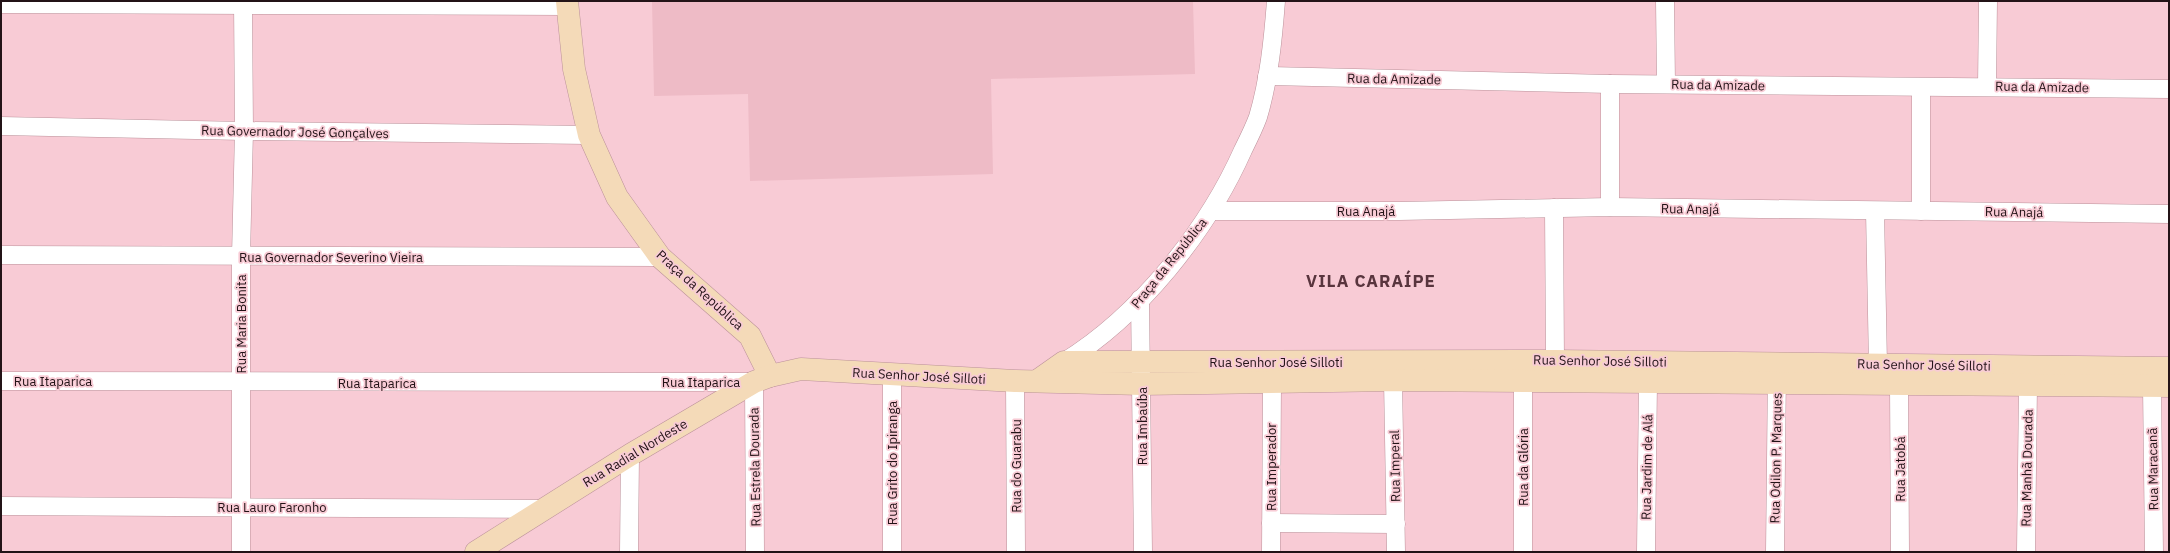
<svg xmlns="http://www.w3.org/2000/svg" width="2170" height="553" font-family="'IBM Plex Sans',sans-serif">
<rect width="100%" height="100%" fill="#f8cbd5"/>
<!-- built -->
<path fill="#eebbc6" d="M 652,1 L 1193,1 L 1195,74 L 991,79 L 993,174 L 750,181 L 748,94 L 654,96 Z"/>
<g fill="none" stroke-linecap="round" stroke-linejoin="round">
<defs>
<g id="street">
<path d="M 1665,1 L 1666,84"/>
<path d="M 1,4 L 567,6"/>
<path d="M 1267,76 L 1610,84 L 2169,89"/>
<path d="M 1987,86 L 1988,1"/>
<path d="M 1,126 L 244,131 L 589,135"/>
<path d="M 1610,207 L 1610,84"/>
<path d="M 1554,208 L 1555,361"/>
<path d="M 1211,211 L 1399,211 L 1610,207 L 2169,214"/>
<path d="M 1875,211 L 1878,365"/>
<path d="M 1921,211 L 1921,88"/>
<path d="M 1,255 L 660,257"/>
<path d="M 1140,299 L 1143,552"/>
<path d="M 1064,362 C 1139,316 1207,231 1243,150 C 1248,140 1254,128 1258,117 C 1269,80 1273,40 1276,1"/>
<path d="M 892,374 L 892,552"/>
<path d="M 1393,380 L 1396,552"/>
<path d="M 1,381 L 754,382 L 755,552"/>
<path d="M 1015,381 L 1016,552"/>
<path d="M 1899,385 L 1900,552"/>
<path d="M 2152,386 L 2154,552"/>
<path d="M 1,506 L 543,509"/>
<path d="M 1271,523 L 1396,524"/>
<path d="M 241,552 L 241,256 L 244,131 L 243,1"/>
<path d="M 629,552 L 630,455"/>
<path d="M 1271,552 L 1272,382"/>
<path d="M 1523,552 L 1523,381"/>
<path d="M 1646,552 L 1648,382"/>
<path d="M 1775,552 L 1777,369"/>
<path d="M 2026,552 L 2028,385"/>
</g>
<g id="secondary">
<path d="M 567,1 L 574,69 L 589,135 L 617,197 L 660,257 L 750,336 L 770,376"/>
<path d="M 1037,381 L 1064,362 L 1555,361 L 2169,368"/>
<path d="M 476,552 L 630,455 L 754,382 L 770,376 L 801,369 L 1015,381 L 1142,384 L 1393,380 L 2169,386"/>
</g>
</defs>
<!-- street casing -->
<use href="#street" stroke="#bb919a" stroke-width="19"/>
<!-- secondary casing -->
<use href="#secondary" stroke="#bb919a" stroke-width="23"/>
<!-- street -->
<use href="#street" stroke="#fff" stroke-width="18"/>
<!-- secondary -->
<use href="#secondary" stroke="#f4dab8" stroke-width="22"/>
</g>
<g text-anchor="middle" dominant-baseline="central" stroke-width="3.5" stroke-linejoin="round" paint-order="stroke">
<!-- street labels -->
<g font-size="13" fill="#231317" stroke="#f8cbd5">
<text transform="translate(1394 79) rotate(1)">Rua da Amizade</text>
<text transform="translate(1718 85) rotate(1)">Rua da Amizade</text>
<text transform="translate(2042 87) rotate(1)">Rua da Amizade</text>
<text transform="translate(295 132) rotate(1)">Rua Governador José Gonçalves</text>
<text transform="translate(1690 209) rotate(1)">Rua Anajá</text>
<text x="1366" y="211">Rua Anajá</text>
<text transform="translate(2014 212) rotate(1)">Rua Anajá</text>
<text x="331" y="257">Rua Governador Severino Vieira</text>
<text transform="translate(1169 263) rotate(-51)">Praça da República</text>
<text transform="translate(700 290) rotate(42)">Praça da República</text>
<text transform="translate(241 324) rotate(-90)">Rua Maria Bonita</text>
<text transform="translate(1600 361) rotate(1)">Rua Senhor José Silloti</text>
<text x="1276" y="362">Rua Senhor José Silloti</text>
<text transform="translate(1924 365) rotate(1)">Rua Senhor José Silloti</text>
<text transform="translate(919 376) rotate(3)">Rua Senhor José Silloti</text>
<text x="53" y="381">Rua Itaparica</text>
<text x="701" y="382">Rua Itaparica</text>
<text x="377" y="383">Rua Itaparica</text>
<text transform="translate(1142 426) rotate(-90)">Rua Imbaúba</text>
<text transform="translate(635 453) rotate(-31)">Rua Radial Nordeste</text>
<text transform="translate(1776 458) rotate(-89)">Rua Odilon P. Marques</text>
<text transform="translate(892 463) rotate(-90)">Rua Grito do Ipiranga</text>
<text transform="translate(1016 466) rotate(-90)">Rua do Guarabu</text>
<text transform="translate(1395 466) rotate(-91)">Rua Imperal</text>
<text transform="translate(755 467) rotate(-91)">Rua Estrela Dourada</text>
<text transform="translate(1271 467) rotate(-90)">Rua Imperador</text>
<text transform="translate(1523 467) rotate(-90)">Rua da Glória</text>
<text transform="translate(1647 467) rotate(-89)">Rua Jardim de Alá</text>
<text transform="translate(2027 468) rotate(-89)">Rua Manhã Dourada</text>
<text transform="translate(1900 469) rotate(-90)">Rua Jatobá</text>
<text transform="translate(2153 469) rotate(-91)">Rua Maracanã</text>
<text x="272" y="507">Rua Lauro Faronho</text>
</g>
<!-- district labels -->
<g font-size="17" font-weight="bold" letter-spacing="1" fill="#59353e" stroke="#f8cbd5">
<text x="1371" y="281">VILA CARAÍPE</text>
</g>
</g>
<!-- border -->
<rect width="2170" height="553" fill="none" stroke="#231317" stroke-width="4"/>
</svg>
